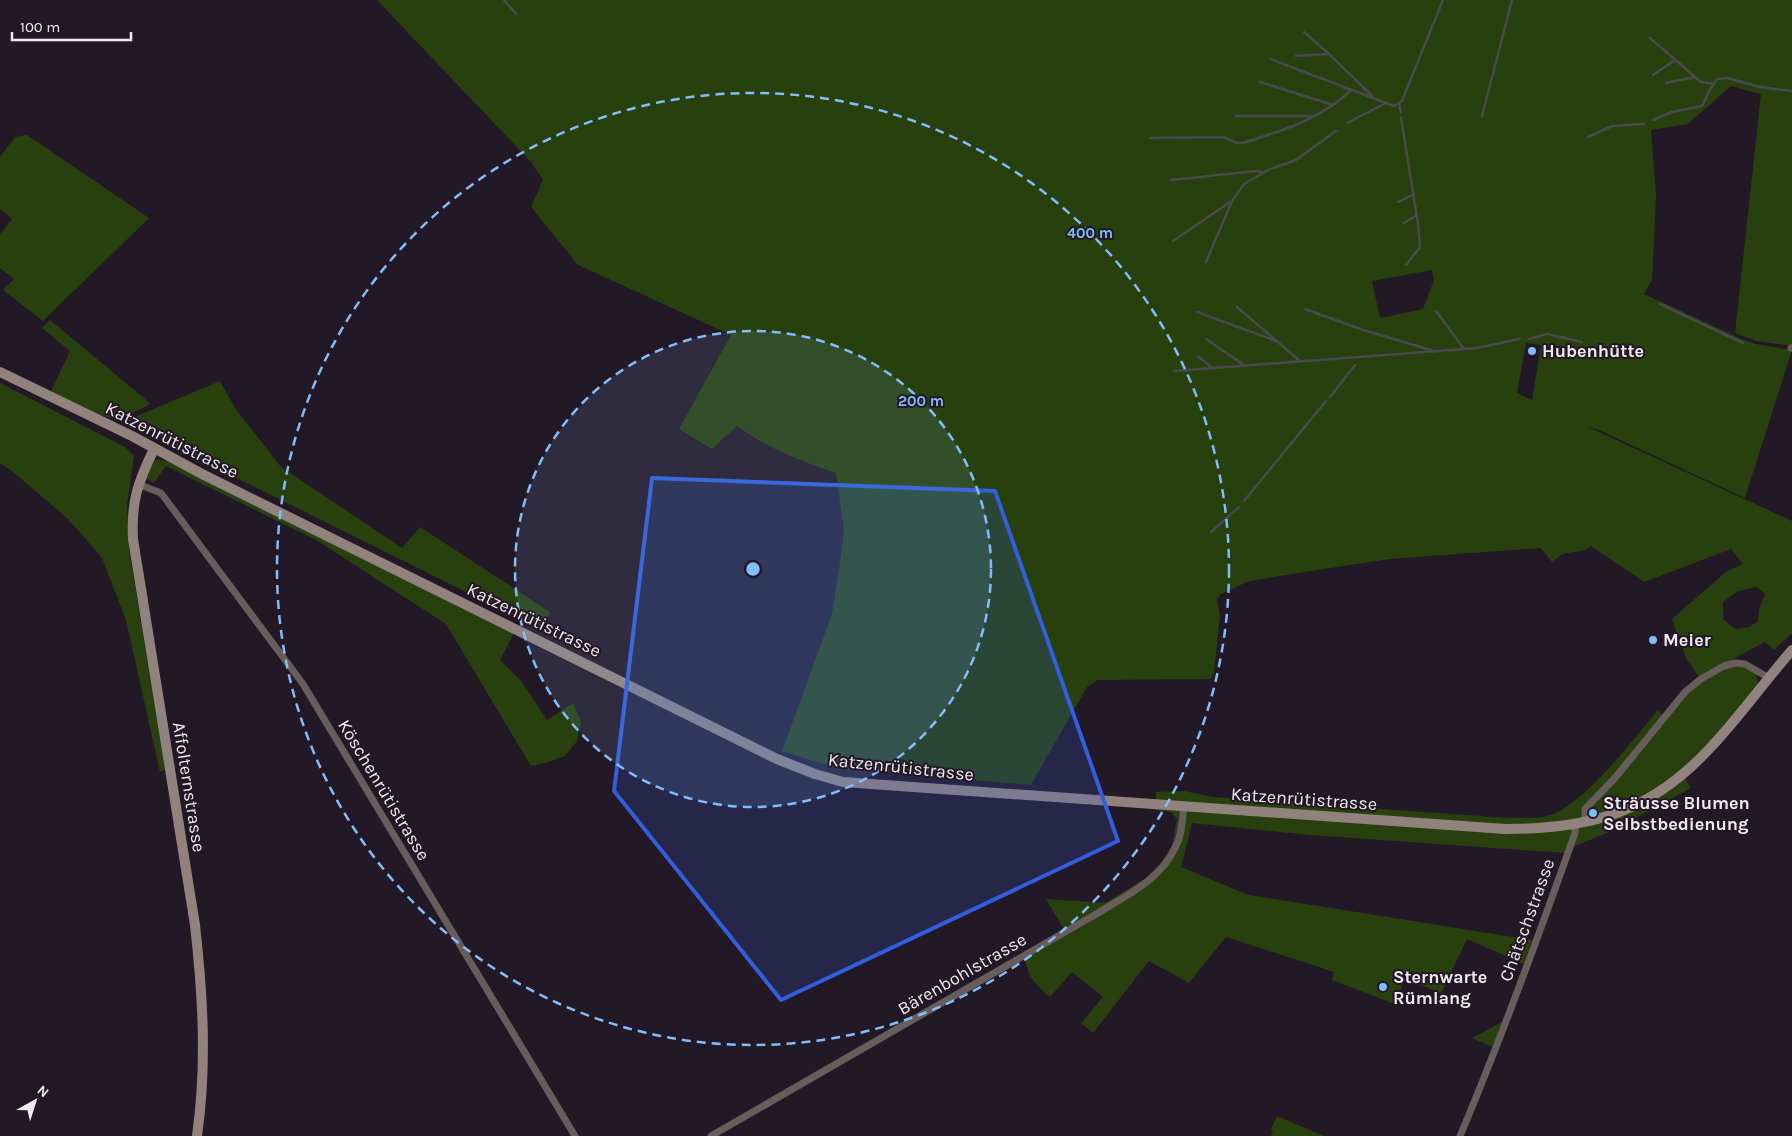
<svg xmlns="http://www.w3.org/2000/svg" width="1792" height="1136" font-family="Karla,sans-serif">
<rect width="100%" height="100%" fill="#231825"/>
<!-- green -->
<g fill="#28400e" fill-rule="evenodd">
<path d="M 377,0 L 1792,0 L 1792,346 L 1756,341 L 1735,333 L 1761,94 L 1731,86 L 1688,124 L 1651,130 L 1656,195 L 1652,280 L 1644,294 L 1742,339 L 1756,344 L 1792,350 L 1745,498 L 1601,431 L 1586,426 L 1792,521 L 1792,633 L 1774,650 L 1765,642 L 1699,677 L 1686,658 L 1672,619 L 1727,571 L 1743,564 L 1731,549 L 1644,582 L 1591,546 L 1585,550 L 1562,554 L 1552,562 L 1541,548 L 1389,559 L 1279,576 L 1247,582 L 1221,594 L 1217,599 L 1220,616 L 1214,672 L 1211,679 L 1098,680 L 1087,687 L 1031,785 L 846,769 L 813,761 L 782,751 L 832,614 L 841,556 L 844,530 L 836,473 C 800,461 767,448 737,426 L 712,449 L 679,429 L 731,335 L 578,265 L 531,207 L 543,180 L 531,162 ZM 1432,270 L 1434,280 L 1423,309 L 1380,318 L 1372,281 ZM 1526,343 L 1541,345 L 1532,400 L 1517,393 ZM 1757,587 L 1765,594 L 1759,609 L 1758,621 L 1749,627 L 1735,629 L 1723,619 L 1723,602 L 1738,591 Z"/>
<path d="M 27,135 L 149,218 L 43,321 L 3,290 L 14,279 L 0,268 L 0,234 L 12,219 L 0,209 L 0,157 L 15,137 Z"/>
<path d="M 50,320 L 151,404 L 117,420 L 97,414 L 51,391 L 70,351 L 42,328 Z"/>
<path d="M 220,381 L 235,408 L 281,467 L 402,548 L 420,527 L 550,612 L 541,629 L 178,449 L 141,424 L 133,426 L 123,422 Z"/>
<path d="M 0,383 L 125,447 L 134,456 L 127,505 L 129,550 L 165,770 L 160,772 L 126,620 L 102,558 L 68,519 L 12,471 L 0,463 Z"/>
<path d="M 155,460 L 170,461 L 514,633 L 500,660 L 522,682 L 547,720 L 573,703 L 581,721 L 577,741 L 565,756 L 548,762 L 531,766 L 446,624 L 316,540 L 166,466 L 154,483 L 147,479 L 146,472 Z"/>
<path d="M 1731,665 L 1742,666 L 1756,674 L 1758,682 L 1756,688 L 1714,740 L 1681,771 L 1691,788 L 1612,831 L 1575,846 L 1566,853 L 1310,835 L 1192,823 L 1181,867 L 1249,895 L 1532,940 L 1524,964 L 1467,939 L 1441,993 L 1405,979 L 1394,1004 L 1332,980 L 1334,972 L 1226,937 L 1189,983 L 1149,961 L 1093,1033 L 1081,1023 L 1103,997 L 1072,972 L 1050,997 C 1035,983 1028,979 1025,958 L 1066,933 L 1046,899 L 1105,903 L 1146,878 L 1162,861 L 1172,845 L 1177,819 L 1171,812 L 1155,810 L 1156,792 L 1184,791 L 1212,797 L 1508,818 C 1520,817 1535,819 1547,816 C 1582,808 1634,738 1658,710 L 1665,718 L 1683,697 L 1701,681 Z"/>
<path d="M 1502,1022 L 1493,1047 L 1472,1038 Z"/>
<path d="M 1277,1116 L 1324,1136 L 1271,1136 L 1273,1132 L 1271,1130 Z"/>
</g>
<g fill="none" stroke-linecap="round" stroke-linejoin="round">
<!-- stream -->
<g stroke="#484a4e" stroke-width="2.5">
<path d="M 504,0 L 516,14"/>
<path d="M 1304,32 L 1329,54 L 1372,96"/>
<path d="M 1650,38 L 1701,82 L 1714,84"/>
<path d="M 1296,56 L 1329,54"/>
<path d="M 1270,59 L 1394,106 L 1402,101 L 1443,0"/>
<path d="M 1653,75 L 1675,60"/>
<path d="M 1260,82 L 1333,105"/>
<path d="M 1666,83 L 1695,77"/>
<path d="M 1399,103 L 1401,113"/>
<path d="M 1236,116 L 1312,116"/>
<path d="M 1482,116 L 1512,0"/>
<path d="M 1401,118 L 1418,224 L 1420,247 L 1406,265"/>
<path d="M 1653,120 L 1672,112 L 1702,106 L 1709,91 L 1717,79 L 1727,78 L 1760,87 L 1792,91"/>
<path d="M 1347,123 L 1386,103"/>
<path d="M 1588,137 L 1612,126 L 1644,124"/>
<path d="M 1150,138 L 1224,137 L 1237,143 L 1243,143 C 1281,131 1322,119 1351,90"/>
<path d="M 1171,180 L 1256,171 L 1264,173"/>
<path d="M 1398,202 L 1414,194"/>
<path d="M 1404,223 L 1417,215"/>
<path d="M 1173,241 L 1230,202"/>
<path d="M 1206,262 L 1232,201 L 1244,184 L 1268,170 L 1296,160 L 1336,131"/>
<path d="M 1660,304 L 1743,343"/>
<path d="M 1237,307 L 1300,361"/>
<path d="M 1305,309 L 1363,330 L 1434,351"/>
<path d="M 1436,311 L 1464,349"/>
<path d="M 1197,312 L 1276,341"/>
<path d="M 1206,339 L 1244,365"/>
<path d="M 1529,339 L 1547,334 L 1582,342"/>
<path d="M 1198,356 L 1212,368"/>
<path d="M 1174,371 L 1477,348 L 1519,339"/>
<path d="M 1330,397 L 1355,365"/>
<path d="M 1244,501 L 1326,401"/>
<path d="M 1211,532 L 1239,507"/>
</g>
<!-- street -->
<g stroke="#675d5a" stroke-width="7">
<path d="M 1791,348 L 1792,348"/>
<path d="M 138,484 L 161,493 L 303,684 L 575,1136"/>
<path d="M 1585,823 L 1585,809 L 1615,778 L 1685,692 L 1701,679 L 1724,666 L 1735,663 L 1745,664 L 1769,678"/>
<path d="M 711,1136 L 1098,913 C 1127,895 1160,880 1175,848 C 1182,836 1182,820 1184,806"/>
<path d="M 1460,1136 C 1502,1037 1539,935 1575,833 L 1575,825"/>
</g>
<!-- secondary -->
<g stroke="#92827d" stroke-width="10">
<path d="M 0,372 L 132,436 L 202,474 L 777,759 L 815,774 L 843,782 L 1505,829 C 1592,829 1652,812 1712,746 C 1740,716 1765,681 1792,650"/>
<path d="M 154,449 C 138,482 131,501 133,539 L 195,925 C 203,996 207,1065 197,1136"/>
</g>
</g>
<!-- marked area -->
<path fill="#325ddb" fill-opacity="0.2" stroke="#325ddb" stroke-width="4" stroke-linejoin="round" d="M 652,478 L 995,491 L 1118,841 L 781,1000 L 614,791 Z"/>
<!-- distance rings -->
<circle cx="753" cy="569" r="238" fill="#80bdfa" fill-opacity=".12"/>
<g fill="none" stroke="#80bdfa" stroke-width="2.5" stroke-dasharray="9 6">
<circle cx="753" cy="569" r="238"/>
<circle cx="753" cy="569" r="476"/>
</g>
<!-- markers -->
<g fill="#80bdfa" stroke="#231825" stroke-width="2">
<circle cx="1532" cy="351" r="5"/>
<circle cx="1653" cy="640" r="5"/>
<circle cx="1593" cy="813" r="5"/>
<circle cx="1383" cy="987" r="5"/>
</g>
<g text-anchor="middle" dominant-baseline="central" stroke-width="4" stroke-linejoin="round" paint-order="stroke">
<!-- poi labels -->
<g font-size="18" font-weight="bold" fill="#f1e8f2" stroke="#231825" text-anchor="start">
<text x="1542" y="351">Hubenhütte</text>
<text x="1663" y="640">Meier</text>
<text x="1603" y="803">Sträusse Blumen<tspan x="1603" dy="21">Selbstbedienung</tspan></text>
<text x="1393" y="977">Sternwarte<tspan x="1393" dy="21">Rümlang</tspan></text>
</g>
<!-- street labels -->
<g font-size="18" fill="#f1e8f2" stroke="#231825">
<text transform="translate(172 440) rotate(27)">Katzenrütistrasse</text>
<text transform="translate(534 620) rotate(26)">Katzenrütistrasse</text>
<text transform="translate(901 767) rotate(6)">Katzenrütistrasse</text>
<text transform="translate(189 787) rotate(81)">Affolternstrasse</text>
<text transform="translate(384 790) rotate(59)">Köschenrütistrasse</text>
<text transform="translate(1304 799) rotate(4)">Katzenrütistrasse</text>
<text transform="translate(1527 920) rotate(-70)">Chätschstrasse</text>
<text transform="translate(962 974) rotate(-30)">Bärenbohlstrasse</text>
</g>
</g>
<circle cx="753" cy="569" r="8" fill="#80bdfa" stroke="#231825" stroke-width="2.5"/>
<g font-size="15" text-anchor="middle" font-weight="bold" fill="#80bdfa" stroke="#231825" stroke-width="4" stroke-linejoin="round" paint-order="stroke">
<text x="1090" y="238">400 m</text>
<text x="921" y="406">200 m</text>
</g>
<!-- north arrow -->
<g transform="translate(35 1101) rotate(39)" stroke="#231825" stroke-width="4" paint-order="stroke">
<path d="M0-4L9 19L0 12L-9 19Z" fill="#f1e8f2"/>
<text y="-8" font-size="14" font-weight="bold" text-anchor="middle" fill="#f1e8f2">N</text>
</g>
<!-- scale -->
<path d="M12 32v8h119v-8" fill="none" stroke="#f1e8f2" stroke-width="2.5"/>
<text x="20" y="32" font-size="15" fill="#f1e8f2" stroke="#231825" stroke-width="4" paint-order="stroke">100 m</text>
</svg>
